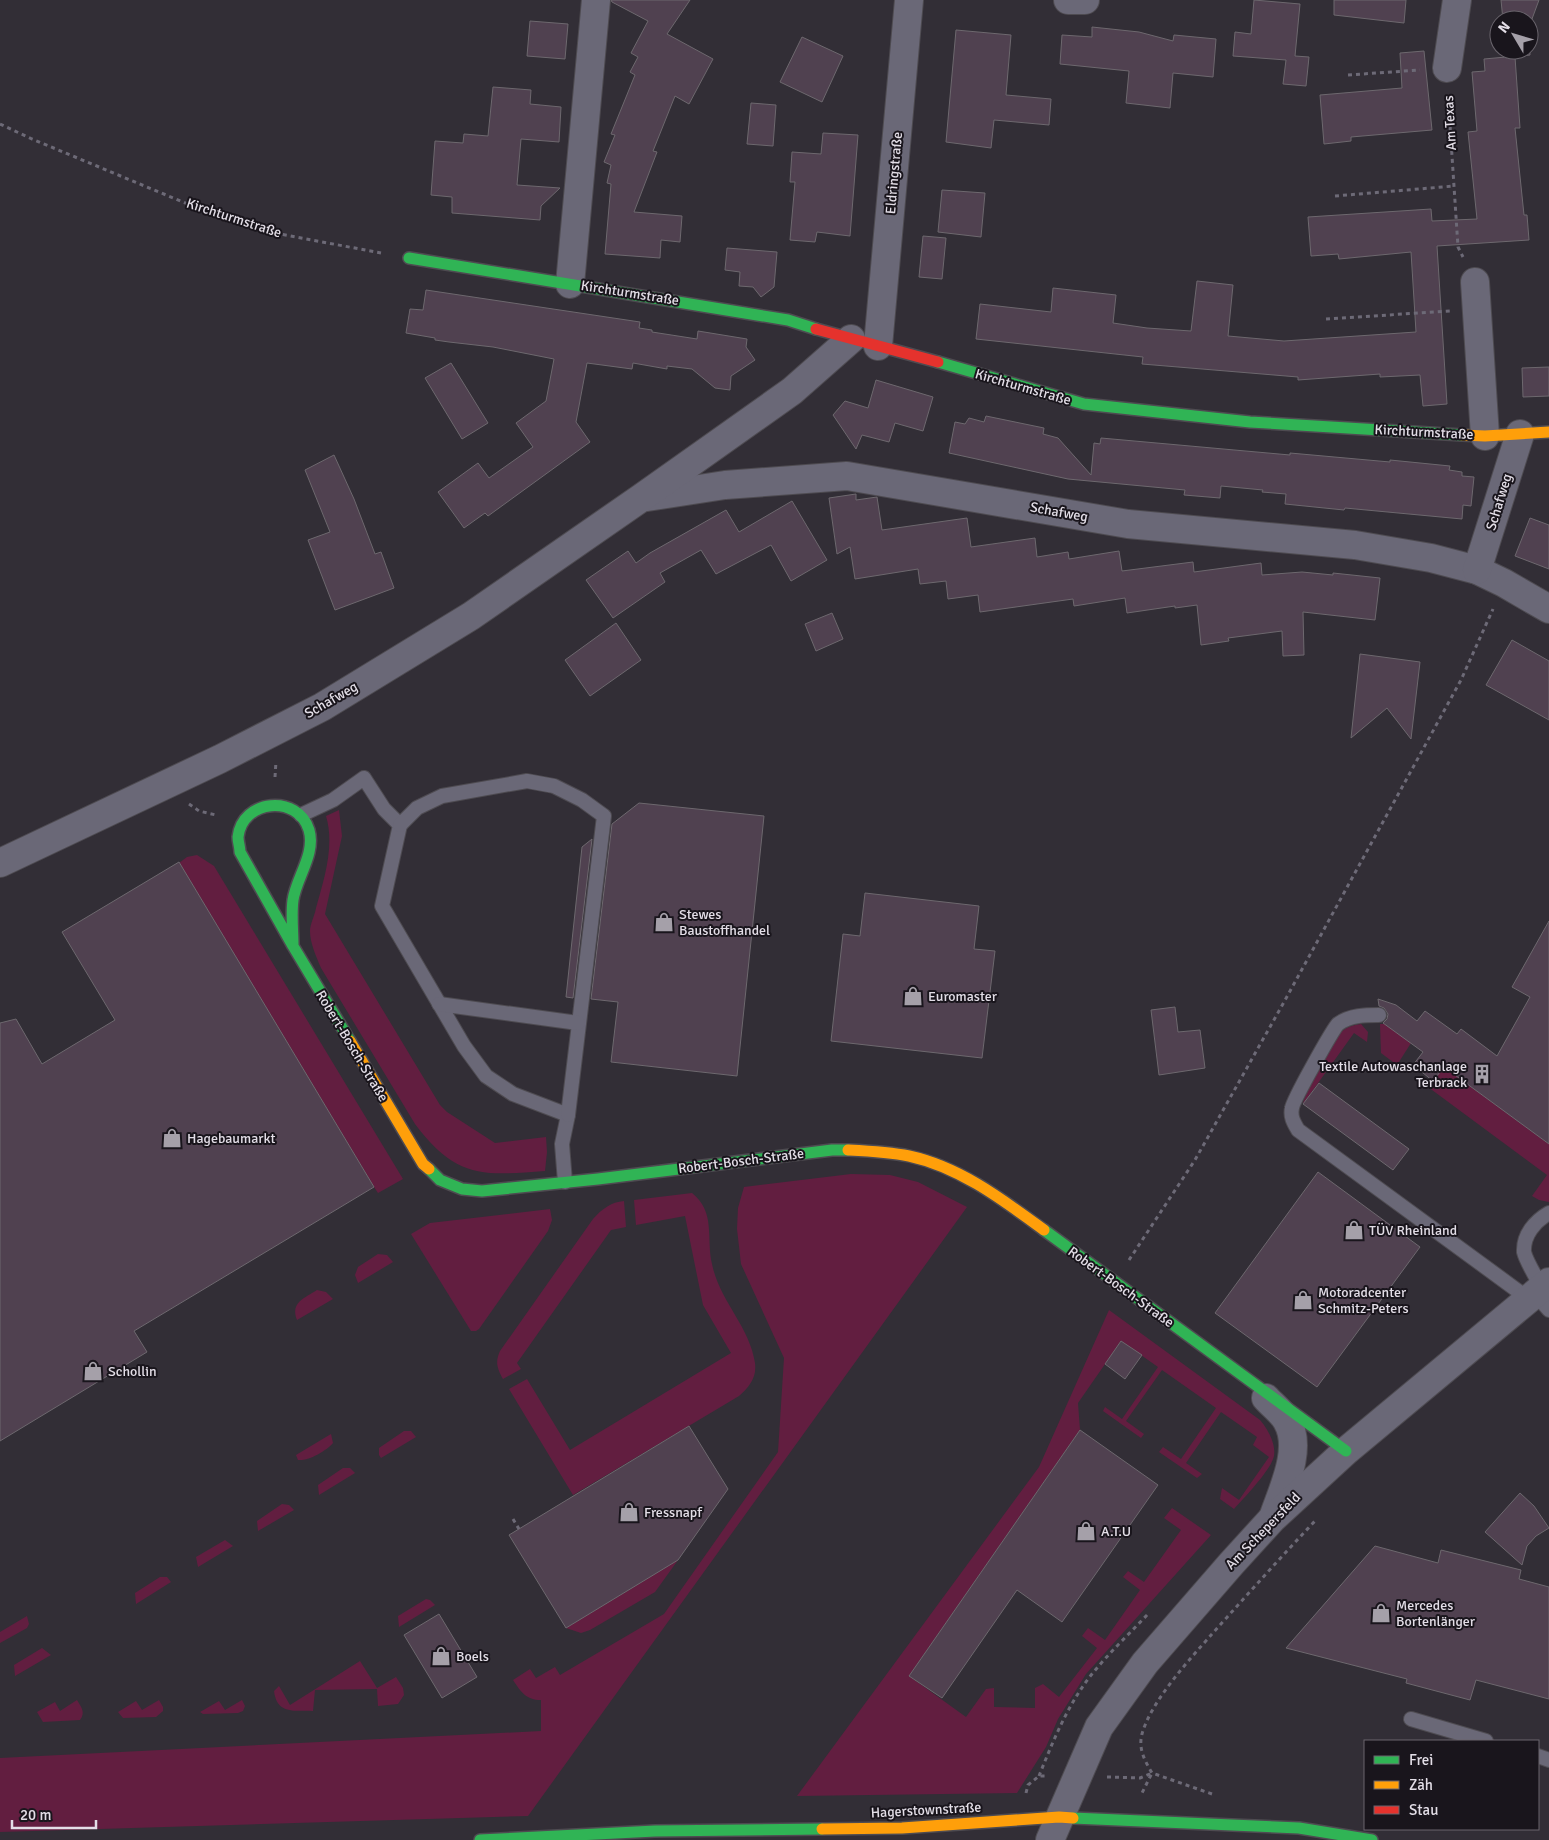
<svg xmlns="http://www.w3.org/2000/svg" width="1549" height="1840" font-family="Signika,sans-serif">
<rect width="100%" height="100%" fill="#322e36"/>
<!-- green -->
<g fill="#621e40">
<path d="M 339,810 L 342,836 L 325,914 L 440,1105 L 447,1112 L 495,1143 L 546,1137 L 547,1152 L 545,1171 C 481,1176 456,1178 415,1124 L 321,968 C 316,956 310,943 310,931 C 310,924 315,915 316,908 C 324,879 335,846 326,816 Z"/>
<path d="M 197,855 L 214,866 L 403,1179 L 378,1193 L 374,1187 L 179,863 L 187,857 Z"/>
<path d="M 1361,1024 L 1368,1032 L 1367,1042 L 1354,1033 L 1303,1104 C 1305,1092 1331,1042 1340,1033 C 1346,1027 1353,1025 1361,1024 Z"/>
<path d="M 1380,1024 L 1385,1024 L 1411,1043 L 1397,1065 L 1381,1053 Z"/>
<path d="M 1444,1067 L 1549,1144 L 1549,1202 L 1539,1200 L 1532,1196 L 1547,1175 L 1428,1087 Z"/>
<path d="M 851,1174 L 890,1175 L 918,1182 L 967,1207 L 528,1816 L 0,1832 L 0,1758 L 541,1731 L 541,1700 C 526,1700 521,1692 513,1680 L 530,1669 L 536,1678 L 555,1667 L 560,1675 L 664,1614 L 778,1452 L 784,1358 L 741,1264 L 737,1229 L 738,1208 L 744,1187 Z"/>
<path d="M 692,1193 C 716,1212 706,1238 712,1264 C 719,1300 750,1327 755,1363 C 757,1378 749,1387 739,1396 L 573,1495 L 509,1389 L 527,1379 L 570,1450 L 731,1353 L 703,1305 L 685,1216 L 636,1225 L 634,1200 Z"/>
<path d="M 624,1201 L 626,1227 L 611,1230 L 517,1363 L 521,1369 L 503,1379 C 497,1368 495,1362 500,1351 L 593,1219 C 602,1209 611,1202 624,1201 Z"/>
<path d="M 550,1209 L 552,1220 L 548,1231 L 479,1329 L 476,1331 L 471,1331 L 411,1234 L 430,1223 Z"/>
<path d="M 378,1254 L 387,1255 L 393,1262 L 358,1283 L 355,1275 L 358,1267 Z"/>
<path d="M 317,1290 L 326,1292 L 333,1299 L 297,1320 C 290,1302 305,1298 317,1290 Z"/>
<path d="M 1109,1310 L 1260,1420 C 1268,1429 1276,1444 1274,1456 C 1271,1470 1244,1498 1234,1509 L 1220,1499 L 1222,1488 L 1239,1500 L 1269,1457 L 1253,1445 L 1257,1437 L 1221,1412 L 1186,1463 L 1202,1474 L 1197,1478 L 1159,1452 L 1163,1447 L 1181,1459 L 1216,1408 L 1162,1370 L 1126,1421 L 1144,1434 L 1141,1438 L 1103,1411 L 1105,1407 L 1122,1419 L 1158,1367 L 1121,1341 L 1078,1403 L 1080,1430 L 909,1676 L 966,1717 L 986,1689 L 994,1688 L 994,1707 L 1035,1708 L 1035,1688 L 1043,1684 L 1059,1697 L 1097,1648 L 1082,1636 L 1088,1628 L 1105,1640 L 1140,1590 L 1123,1577 L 1128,1571 L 1144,1582 L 1181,1530 L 1164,1518 L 1172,1508 L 1211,1535 L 1086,1674 L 1058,1719 L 1046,1747 L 1017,1793 L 797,1796 L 1039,1467 Z"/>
<path d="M 404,1431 L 411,1431 L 416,1437 L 381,1458 L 379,1455 L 379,1448 Z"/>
<path d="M 331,1434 L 333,1443 C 326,1451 309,1461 298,1460 L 296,1455 Z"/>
<path d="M 343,1468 L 350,1468 L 355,1473 L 319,1495 L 318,1485 Z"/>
<path d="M 282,1504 L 289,1505 L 294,1510 L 258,1531 L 257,1521 Z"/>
<path d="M 225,1540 L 233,1546 L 198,1567 L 196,1557 Z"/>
<path d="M 678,1560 L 655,1592 L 590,1630 L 581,1633 L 566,1628 Z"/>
<path d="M 160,1577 L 167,1577 L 171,1582 L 136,1604 L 135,1593 Z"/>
<path d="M 426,1599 L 430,1600 L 435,1605 L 399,1627 L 398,1616 Z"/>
<path d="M 27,1616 L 29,1624 L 27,1628 L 0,1643 L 0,1632 Z"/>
<path d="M 42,1648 L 51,1655 L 15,1676 L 14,1665 Z"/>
<path d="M 360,1661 L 377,1688 L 396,1677 L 403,1688 L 404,1695 L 398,1704 L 378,1706 L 377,1689 L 315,1690 L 313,1711 C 294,1710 277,1715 274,1691 L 279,1686 L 290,1705 Z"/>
<path d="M 77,1700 C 81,1707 86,1712 80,1720 L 43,1722 L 37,1712 L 55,1702 L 60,1711 Z"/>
<path d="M 159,1700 L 163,1707 L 163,1711 L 156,1717 L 123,1718 L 118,1712 L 136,1701 L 142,1710 Z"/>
<path d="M 242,1700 L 245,1706 L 243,1711 L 238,1713 L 203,1714 L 200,1712 L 219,1701 L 225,1710 Z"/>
</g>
<!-- building -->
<g fill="#504150" stroke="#6d686e">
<path d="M 611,0 L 690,0 L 667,34 L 713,59 L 689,104 L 675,96 L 653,151 L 657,152 L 634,212 L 682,216 L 680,242 L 661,240 L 660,258 L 605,254 L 611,184 L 607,183 L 611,165 L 604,162 L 615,135 L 611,134 L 635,75 L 630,72 L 638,57 L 631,53 L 648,21 L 612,2 Z"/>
<path d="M 1254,0 L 1300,4 L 1295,56 L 1309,57 L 1306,86 L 1283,84 L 1286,60 L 1233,56 L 1235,32 L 1251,34 Z"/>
<path d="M 1334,0 L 1406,0 L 1404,23 L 1334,15 Z"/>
<path d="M 1501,0 L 1539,0 L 1529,27 L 1529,20 L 1503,20 Z"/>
<path d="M 530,21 L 568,24 L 565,59 L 527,56 Z"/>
<path d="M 1092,27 L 1139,32 L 1173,41 L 1174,35 L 1216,39 L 1213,77 L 1173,73 L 1170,108 L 1126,103 L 1129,71 L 1060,64 L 1062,35 L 1092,37 Z"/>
<path d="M 956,30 L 1011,35 L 1006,95 L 1051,99 L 1049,125 L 994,120 L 991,148 L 946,142 Z"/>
<path d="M 1529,32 L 1530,55 L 1515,57 L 1520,128 L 1515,128 L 1524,215 L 1527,215 L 1529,240 L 1437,246 L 1447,404 L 1423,406 L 1420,375 L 1380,377 L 1380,374 L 1298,380 L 1298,377 L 1142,364 L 1143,357 L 976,339 L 980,304 L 1051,312 L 1053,288 L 1116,295 L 1113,323 L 1147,328 L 1191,331 L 1197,281 L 1233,285 L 1228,336 L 1284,341 L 1416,332 L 1411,252 L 1339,259 L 1338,254 L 1311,256 L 1308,217 L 1431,209 L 1432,221 L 1477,219 L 1468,132 L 1477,131 L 1472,72 L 1485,71 L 1484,59 L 1506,57 L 1505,50 L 1529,50 Z"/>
<path d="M 802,37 L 843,56 L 822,102 L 780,82 Z"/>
<path d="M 1424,51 L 1432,130 L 1351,137 L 1351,141 L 1324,144 L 1320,95 L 1402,88 L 1400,53 Z"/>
<path d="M 493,87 L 531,90 L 530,104 L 561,107 L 559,142 L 521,139 L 517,185 L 560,188 L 541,206 L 540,220 L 452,213 L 452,197 L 431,195 L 435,141 L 463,143 L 464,134 L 488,136 Z"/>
<path d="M 751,103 L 776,105 L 773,146 L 747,144 Z"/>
<path d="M 823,133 L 858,135 L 850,236 L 817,232 L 815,242 L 790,240 L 795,182 L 790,182 L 792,152 L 821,154 Z"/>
<path d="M 942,190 L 985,193 L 981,237 L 938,232 Z"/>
<path d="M 923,236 L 946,238 L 942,279 L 919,277 Z"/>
<path d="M 727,248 L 777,252 L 774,287 L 761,297 L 753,287 L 739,286 L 740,272 L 725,270 Z"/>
<path d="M 426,290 L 640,322 L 639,328 L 652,330 L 652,332 L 697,339 L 698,331 L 747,339 L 746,347 L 755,360 L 731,376 L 730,390 L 715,388 L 692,369 L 667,366 L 667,369 L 633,363 L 632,369 L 587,363 L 576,422 L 590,442 L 488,516 L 485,513 L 464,528 L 438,492 L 478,463 L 489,478 L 533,447 L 516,423 L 546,401 L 554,359 L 493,347 L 449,342 L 435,340 L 435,338 L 406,333 L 410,309 L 423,310 Z"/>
<path d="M 451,363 L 488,423 L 462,439 L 425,378 Z"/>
<path d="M 1549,367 L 1549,396 L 1523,397 L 1522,368 Z"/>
<path d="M 876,380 L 933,397 L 923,431 L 895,423 L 889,442 L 862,435 L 856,449 L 833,415 L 845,401 L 868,408 Z"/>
<path d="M 986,416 L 1044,428 L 1043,434 L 1058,438 L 1091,475 L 1094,443 L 1100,444 L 1101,438 L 1290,455 L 1290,453 L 1390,462 L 1390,460 L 1450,466 L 1449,470 L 1462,472 L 1462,476 L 1474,477 L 1471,506 L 1463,505 L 1462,519 L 1345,508 L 1344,510 L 1285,504 L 1286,494 L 1262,492 L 1263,490 L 1221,486 L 1220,498 L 1184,495 L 1185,490 L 1068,479 L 949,453 L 955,422 L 965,424 L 969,418 L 984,422 Z"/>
<path d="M 334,455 L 354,499 L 375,554 L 381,552 L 394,588 L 335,610 L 308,540 L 330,532 L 305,470 Z"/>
<path d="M 856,494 L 856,500 L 877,497 L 882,530 L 967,518 L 971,547 L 1035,538 L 1037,557 L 1068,552 L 1069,559 L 1119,551 L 1122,571 L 1193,562 L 1194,572 L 1261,563 L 1262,575 L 1302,572 L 1333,575 L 1333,573 L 1380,578 L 1375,620 L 1303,612 L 1304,655 L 1283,656 L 1282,631 L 1228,638 L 1229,641 L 1201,645 L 1197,605 L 1175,608 L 1175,606 L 1127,613 L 1125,598 L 1074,606 L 1073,599 L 980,612 L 978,595 L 948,599 L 946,581 L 920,584 L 918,569 L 855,579 L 850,547 L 837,554 L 829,498 Z"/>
<path d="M 792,501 L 827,560 L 791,581 L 771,545 L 716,574 L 701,550 L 660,573 L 665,582 L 613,618 L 586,580 L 628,551 L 636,563 L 650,553 L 726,510 L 739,532 Z"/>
<path d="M 1530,518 L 1549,525 L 1549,569 L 1515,556 Z"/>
<path d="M 832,613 L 843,639 L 816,651 L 805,624 Z"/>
<path d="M 616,623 L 641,660 L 590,696 L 565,660 Z"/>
<path d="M 1512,640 L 1549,661 L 1549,720 L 1486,685 Z"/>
<path d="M 1360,654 L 1420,662 L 1411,739 L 1387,708 L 1351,738 Z"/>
<path d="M 639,803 L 764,816 L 737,1076 L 611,1062 L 618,1002 L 591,999 L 612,824 Z"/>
<path d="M 592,839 L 573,998 L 566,997 L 582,847 Z"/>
<path d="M 179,862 L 374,1187 L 134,1331 L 147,1352 L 0,1441 L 0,1023 L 16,1019 L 42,1064 L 115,1020 L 62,932 Z"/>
<path d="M 865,893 L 979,906 L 974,949 L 995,951 L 982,1058 L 831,1041 L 843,934 L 860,936 Z"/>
<path d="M 1549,921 L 1549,1144 L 1444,1067 L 1433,1081 L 1413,1065 L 1423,1052 L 1383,1023 L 1387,1019 L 1388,1014 L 1384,1008 L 1379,1006 L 1378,999 L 1396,1005 L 1417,1021 L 1425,1011 L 1457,1034 L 1461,1029 L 1497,1056 L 1530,997 L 1512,987 Z"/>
<path d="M 1175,1007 L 1178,1032 L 1200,1030 L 1205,1068 L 1159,1075 L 1151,1010 Z"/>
<path d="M 1319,1083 L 1409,1149 L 1393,1170 L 1303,1104 Z"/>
<path d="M 1318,1172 L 1420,1247 L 1317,1387 L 1215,1313 Z"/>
<path d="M 1121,1341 L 1142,1355 L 1125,1379 L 1105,1364 Z"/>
<path d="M 689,1426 L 728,1489 L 678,1560 L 566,1628 L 509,1535 Z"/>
<path d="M 1080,1430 L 1158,1485 L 1062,1622 L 1017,1590 L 942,1698 L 909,1676 Z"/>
<path d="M 1520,1493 L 1534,1506 L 1549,1528 L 1536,1536 L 1527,1546 L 1522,1565 L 1485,1532 Z"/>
<path d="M 1375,1546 L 1438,1563 L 1441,1550 L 1521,1570 L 1519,1579 L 1549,1587 L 1549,1699 L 1476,1680 L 1470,1700 L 1406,1683 L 1407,1679 L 1286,1648 Z"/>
<path d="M 439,1614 L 477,1677 L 442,1698 L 404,1635 Z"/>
</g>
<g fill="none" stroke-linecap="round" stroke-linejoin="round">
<defs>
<g id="lane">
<path d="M 301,815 L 333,800 L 364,778 L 384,809 L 400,825 L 382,906 L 464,1046 L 486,1076 L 513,1094 L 568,1115 L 562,1144 L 565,1182"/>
<path d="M 400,825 L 417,808 L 442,796 L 527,781 L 554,786 L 582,800 L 604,816 L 568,1115"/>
<path d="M 439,1004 L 578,1023"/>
<path d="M 1379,1015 C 1366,1015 1350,1015 1338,1024 C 1333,1029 1293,1100 1292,1108 C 1290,1117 1294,1123 1298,1130 L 1529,1299"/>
<path d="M 1542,1288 C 1537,1279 1526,1261 1524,1252 C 1523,1235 1535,1221 1549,1213"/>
<path d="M 1535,1294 L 1549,1310"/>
<path d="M 1411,1719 L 1486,1741"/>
<path d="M 1538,1756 L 1549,1760"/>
</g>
<g id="street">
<path d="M 1068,0 L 1085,0"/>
<path d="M 1447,68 L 1457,0"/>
<path d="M 1475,282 L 1485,436"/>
<path d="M 570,284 L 596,0"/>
<path d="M 878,346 L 909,0"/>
<path d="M 647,497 L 725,485 L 847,476 L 1128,524 L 1355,545 L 1431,558 L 1477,570 L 1504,583 L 1549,609"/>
<path d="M 1477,570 L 1520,434"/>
<path d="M 0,863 L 220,759 L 322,707 L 471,616 L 641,498 L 792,391 L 851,339"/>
<path d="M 1266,1398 C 1272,1405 1283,1413 1287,1421 C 1303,1448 1283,1489 1274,1515"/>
<path d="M 1050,1840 L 1099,1727 L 1145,1663 L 1231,1564 L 1272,1519 L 1346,1451 L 1549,1282"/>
</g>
<g id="fast">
<path d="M 409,258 L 788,320 L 816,329"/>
<path d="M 938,362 L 1084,404 L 1250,422 L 1462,435"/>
<path d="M 293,946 C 293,931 291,915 293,900 C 296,878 316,854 309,830 C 298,794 242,799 238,837 C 238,842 240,847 240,852 L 293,946 L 350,1041"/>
<path d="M 429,1169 L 440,1180 L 462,1189 L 482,1191 L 598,1179 L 832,1150 L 848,1150"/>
<path d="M 1044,1230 L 1346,1451"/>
<path d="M 1073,1818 L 1299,1828 L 1372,1840"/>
<path d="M 480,1840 L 655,1831 L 822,1829"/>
</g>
<g id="slow">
<path d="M 1462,435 L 1485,436 L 1549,432"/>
<path d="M 350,1041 L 423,1164 L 429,1169"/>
<path d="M 848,1150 C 868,1151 889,1152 909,1156 C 960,1167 1003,1200 1044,1230"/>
<path d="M 822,1829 L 902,1828 L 1059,1817 L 1073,1818"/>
</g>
<path id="jam" d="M 816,329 L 938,362"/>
</defs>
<!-- lane casing -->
<use href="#lane" stroke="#4e4b51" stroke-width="16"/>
<!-- street casing -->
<use href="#street" stroke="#4e4b51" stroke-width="30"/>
<!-- fast casing -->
<use href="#fast" stroke="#4e4b51" stroke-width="14"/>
<!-- slow casing -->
<use href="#slow" stroke="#4e4b51" stroke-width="14"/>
<!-- jam casing -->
<use href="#jam" stroke="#4e4b51" stroke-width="14"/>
<!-- path -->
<g stroke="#6d6a77" stroke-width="3" stroke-dasharray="4 4" stroke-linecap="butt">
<path d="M 1348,75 L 1420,70"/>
<path d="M 1448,95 L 1458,247 L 1463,257"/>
<path d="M 0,124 L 32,139 L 190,205 L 280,234 L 381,253"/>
<path d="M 1335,196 L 1454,186"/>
<path d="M 1326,319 L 1450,311"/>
<path d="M 275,777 L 276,761"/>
<path d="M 189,804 L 199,811 L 216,815"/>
<path d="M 1129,1260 L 1195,1160 L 1284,1002 L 1461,680 L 1493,609"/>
<path d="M 513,1519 L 519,1529"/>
<path d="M 1039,1776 C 1053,1741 1068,1704 1092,1674 C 1109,1653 1130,1633 1149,1613"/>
<path d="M 1107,1777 L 1140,1778 L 1152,1773 L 1142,1793"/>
<path d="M 1026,1793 L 1028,1785 L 1039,1776 L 1048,1776"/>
<path d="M 1212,1794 L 1152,1773 C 1145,1761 1138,1749 1142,1734 C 1151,1701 1190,1659 1212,1634 C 1246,1596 1280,1558 1315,1521"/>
</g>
<!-- lane -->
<use href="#lane" stroke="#6a6877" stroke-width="14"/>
<!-- street -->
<use href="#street" stroke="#6a6877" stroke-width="28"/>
<!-- fast -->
<use href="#fast" stroke="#30b455" stroke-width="11"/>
<!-- slow -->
<use href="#slow" stroke="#ff9f0a" stroke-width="11"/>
<!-- jam -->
<use href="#jam" stroke="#e5322d" stroke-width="11"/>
</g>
<!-- icons -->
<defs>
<symbol id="shop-bare" viewBox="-9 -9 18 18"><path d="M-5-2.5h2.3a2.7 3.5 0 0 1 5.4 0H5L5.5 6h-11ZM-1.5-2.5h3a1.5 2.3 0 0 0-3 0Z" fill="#a5a0a9" stroke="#19151c" stroke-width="2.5" paint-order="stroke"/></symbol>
<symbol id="building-bare" viewBox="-9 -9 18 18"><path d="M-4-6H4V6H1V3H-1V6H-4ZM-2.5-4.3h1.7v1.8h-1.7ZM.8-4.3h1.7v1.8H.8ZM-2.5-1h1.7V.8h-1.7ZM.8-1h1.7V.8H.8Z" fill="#a5a0a9" stroke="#19151c" stroke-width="2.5" paint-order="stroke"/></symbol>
</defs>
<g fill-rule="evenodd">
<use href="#shop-bare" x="650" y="908" width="28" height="28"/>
<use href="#shop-bare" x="899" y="982" width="28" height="28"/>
<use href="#building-bare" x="1468" y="1060" width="28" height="28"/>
<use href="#shop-bare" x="158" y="1124" width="28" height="28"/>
<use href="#shop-bare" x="1340" y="1216" width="28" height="28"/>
<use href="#shop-bare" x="1289" y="1286" width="28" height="28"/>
<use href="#shop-bare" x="79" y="1357" width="28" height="28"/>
<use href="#shop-bare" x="615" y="1498" width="28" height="28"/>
<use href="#shop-bare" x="1072" y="1517" width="28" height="28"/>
<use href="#shop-bare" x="1367" y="1599" width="28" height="28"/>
<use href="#shop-bare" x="427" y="1642" width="28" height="28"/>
</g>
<g text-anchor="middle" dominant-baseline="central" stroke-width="4" stroke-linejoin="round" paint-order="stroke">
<!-- street labels -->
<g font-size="14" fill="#e3dee7" stroke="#19151c">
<text transform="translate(1450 123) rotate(-93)">Am Texas</text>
<text transform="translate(894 173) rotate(-85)">Eldringstraße</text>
<text transform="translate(234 218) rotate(18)">Kirchturmstraße</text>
<text transform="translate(630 293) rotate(9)">Kirchturmstraße</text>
<text transform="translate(1023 387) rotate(16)">Kirchturmstraße</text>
<text transform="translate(1424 432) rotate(3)">Kirchturmstraße</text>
<text transform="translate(1499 502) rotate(-73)">Schafweg</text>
<text transform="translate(1059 512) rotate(10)">Schafweg</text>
<text transform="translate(331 700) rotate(-30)">Schafweg</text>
<text transform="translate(352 1046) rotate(59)">Robert-Bosch-Straße</text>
<text transform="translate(741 1161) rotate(-7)">Robert-Bosch-Straße</text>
<text transform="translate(1121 1287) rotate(36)">Robert-Bosch-Straße</text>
<text transform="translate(1263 1531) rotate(-46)">Am Schepersfeld</text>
<text transform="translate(926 1810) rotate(-3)">Hagerstownstraße</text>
</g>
<!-- poi labels -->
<g font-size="14" fill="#e3dee7" stroke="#19151c" text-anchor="start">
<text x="679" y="914">Stewes<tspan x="679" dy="16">Baustoffhandel</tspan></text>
<text x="928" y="996">Euromaster</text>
<text x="1467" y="1066" text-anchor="end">Textile Autowaschanlage<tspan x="1467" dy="16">Terbrack</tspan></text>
<text x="187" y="1138">Hagebaumarkt</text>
<text x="1369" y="1230">TÜV Rheinland</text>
<text x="1318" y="1292">Motoradcenter<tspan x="1318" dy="16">Schmitz-Peters</tspan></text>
<text x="108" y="1371">Schollin</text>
<text x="644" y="1512">Fressnapf</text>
<text x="1101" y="1531">A.T.U</text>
<text x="1396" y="1605">Mercedes<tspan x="1396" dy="16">Bortenlänger</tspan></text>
<text x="456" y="1656">Boels</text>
</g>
</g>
<!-- legend -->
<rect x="1364" y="1740" width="175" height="90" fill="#19151c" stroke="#6a656d"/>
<rect x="1374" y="1756" width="25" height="8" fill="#30b455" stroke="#6a656d"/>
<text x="1409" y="1765" font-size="15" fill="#e3dee7">Frei</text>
<rect x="1374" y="1781" width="25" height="8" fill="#ff9f0a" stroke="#6a656d"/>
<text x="1409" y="1790" font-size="15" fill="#e3dee7">Zäh</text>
<rect x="1374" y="1806" width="25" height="8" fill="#e5322d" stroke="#6a656d"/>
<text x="1409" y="1815" font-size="15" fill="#e3dee7">Stau</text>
<!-- north arrow -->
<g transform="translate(1514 35) rotate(308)"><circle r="24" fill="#19151c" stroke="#6a656d"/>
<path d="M0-4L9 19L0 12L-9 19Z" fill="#a5a0a9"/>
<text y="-8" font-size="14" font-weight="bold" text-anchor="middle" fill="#e3dee7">N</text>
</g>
<!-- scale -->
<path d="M12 1820v8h84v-8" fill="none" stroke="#e3dee7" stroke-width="2.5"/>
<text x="20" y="1820" font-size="15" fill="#e3dee7" stroke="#19151c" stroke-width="4" paint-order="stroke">20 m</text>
</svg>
